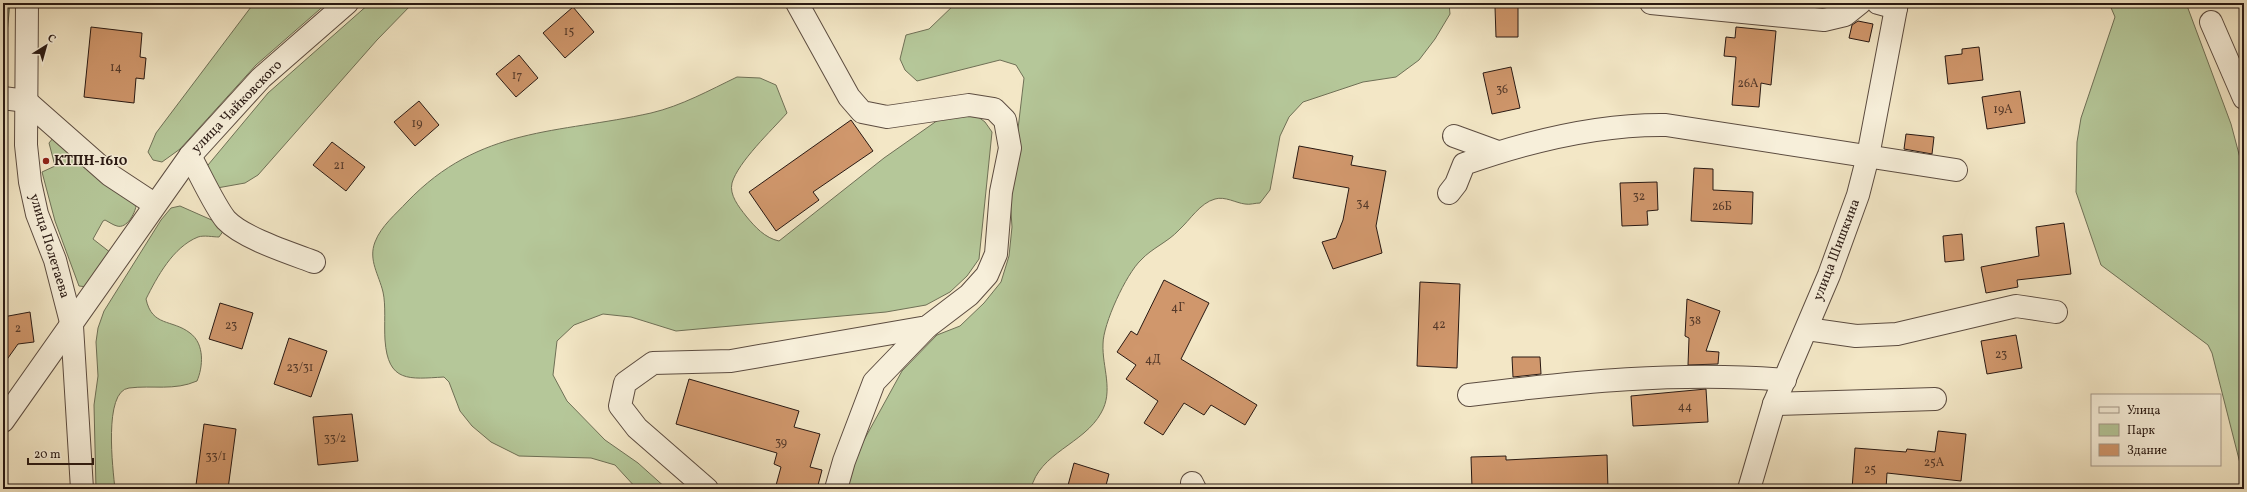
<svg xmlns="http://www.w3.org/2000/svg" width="2247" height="492" font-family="Vollkorn,serif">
<rect width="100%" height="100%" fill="#f3e7c6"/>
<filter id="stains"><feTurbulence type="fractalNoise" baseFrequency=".005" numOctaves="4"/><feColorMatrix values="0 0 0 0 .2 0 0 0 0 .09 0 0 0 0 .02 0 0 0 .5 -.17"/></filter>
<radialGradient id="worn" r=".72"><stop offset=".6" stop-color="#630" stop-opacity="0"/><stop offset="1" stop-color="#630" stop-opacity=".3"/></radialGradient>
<!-- green -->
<g fill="#b5c799" stroke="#6f7056">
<path d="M 3,3 L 10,3 L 3,74 Z"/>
<path d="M 246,3 L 327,3 L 256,65 L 180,149 L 162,162 L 153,160 L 148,152 L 156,133 L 251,7 Z"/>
<path d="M 370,3 L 413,3 L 377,40 L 258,175 L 245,183 L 217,188 L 203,171 L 268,93 Z"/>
<path d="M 956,3 L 1449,3 L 1450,14 L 1435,39 L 1419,60 L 1396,77 L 1363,82 L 1303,102 L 1289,117 L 1280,136 L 1270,190 L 1260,203 C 1255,203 1250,205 1245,204 C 1236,203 1225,196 1215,199 C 1200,203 1190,220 1179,230 C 1168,242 1152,248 1141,260 C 1126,274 1103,324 1103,344 C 1102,367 1114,391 1101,413 C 1084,444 1039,453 1031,489 L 848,489 L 853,460 L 902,371 L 937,335 L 960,326 L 984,303 L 1001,282 L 1009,256 L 1012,227 L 1010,197 L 1024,78 L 1016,65 L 1000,60 L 917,81 L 905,70 L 900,59 L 906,35 L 929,29 Z"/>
<path d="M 2109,3 L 2186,3 L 2231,124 L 2244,173 L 2244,479 L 2212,353 L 2208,345 L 2101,265 L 2076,192 L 2077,142 L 2081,118 L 2115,17 Z"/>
<path d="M 737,77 L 760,78 L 776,85 L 787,113 C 772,130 738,162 732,183 C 729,195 739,207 746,216 C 755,227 765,238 779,241 L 884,158 L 948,113 L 973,113 L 985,122 L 992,132 L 979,259 L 967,276 L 950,292 L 926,305 L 886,312 L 676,331 L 631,317 L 603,314 L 574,325 L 557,341 L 553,375 L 567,401 L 605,440 L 638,463 L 667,489 L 637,489 L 615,465 L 591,458 L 519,456 L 491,442 L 472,426 L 460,411 L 449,382 L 444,377 C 409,379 388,383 385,340 C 384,325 386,305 383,292 C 379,275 368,260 375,242 C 381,226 396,214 407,202 C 480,126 557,134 651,113 C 681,106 710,90 737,77 Z"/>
<path d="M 53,138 L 136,206 C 135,213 127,229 117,226 C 113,225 109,222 105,220 L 103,221 L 93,239 L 111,253 L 88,287 L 79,286 L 55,221 L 42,172 L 55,166 L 49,143 Z"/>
<path d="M 180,206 L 223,225 L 224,230 L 219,237 C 213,237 204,235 198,237 C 173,247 157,277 146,299 C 152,327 172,319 190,333 C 205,344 203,367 197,381 C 174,391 153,385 129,388 C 103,391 113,470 115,489 L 96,489 L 94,405 L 98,376 L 96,342 L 98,328 L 104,311 L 161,220 L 171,208 Z"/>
</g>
<!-- building -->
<g fill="#d0976c" stroke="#291913">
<path d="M 1518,6 L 1518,37 L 1496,37 L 1495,7 Z"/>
<path d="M 573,7 L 594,32 L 565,58 L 543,33 Z"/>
<path d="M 1858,21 L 1873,24 L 1869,42 L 1849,38 L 1852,25 Z"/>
<path d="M 91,27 L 142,33 L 140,57 L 146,58 L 144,79 L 136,78 L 134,103 L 84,97 Z"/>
<path d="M 1736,27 L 1776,31 L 1771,85 L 1761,83 L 1759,107 L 1732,105 L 1736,57 L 1724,56 L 1726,37 L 1735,38 Z"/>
<path d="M 1979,47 L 1983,80 L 1948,84 L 1945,56 L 1962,54 L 1962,49 Z"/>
<path d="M 519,55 L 538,78 L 516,97 L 496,74 Z"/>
<path d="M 1511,67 L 1520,108 L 1492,114 L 1483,73 Z"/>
<path d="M 2020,91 L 2025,123 L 1987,129 L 1982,97 Z"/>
<path d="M 419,101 L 439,125 L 415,146 L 394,122 Z"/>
<path d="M 851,120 L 873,151 L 813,192 L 819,200 L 776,231 L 749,192 Z"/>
<path d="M 1906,134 L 1934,137 L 1932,154 L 1904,149 Z"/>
<path d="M 332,142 L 365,167 L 346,191 L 313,165 Z"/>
<path d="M 1299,146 L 1353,156 L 1351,165 L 1386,171 L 1376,226 L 1382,253 L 1333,269 L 1322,242 L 1336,238 L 1343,220 L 1349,188 L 1293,178 Z"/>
<path d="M 1694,168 L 1713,169 L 1713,190 L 1753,192 L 1752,224 L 1691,221 Z"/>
<path d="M 1657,182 L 1658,210 L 1647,211 L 1648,225 L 1622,226 L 1620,183 Z"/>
<path d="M 2064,223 L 2071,274 L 2017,280 L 2018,287 L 1986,293 L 1981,267 L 2039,256 L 2036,227 Z"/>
<path d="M 1962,234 L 1964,260 L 1945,262 L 1943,236 Z"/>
<path d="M 1164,280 L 1209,303 L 1181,359 L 1257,405 L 1245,425 L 1211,405 L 1204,415 L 1184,403 L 1163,435 L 1144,423 L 1158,401 L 1126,379 L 1136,365 L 1117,352 L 1131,331 L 1137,335 Z"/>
<path d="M 1420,282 L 1460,284 L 1457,368 L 1417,366 Z"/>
<path d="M 1687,299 L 1720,311 L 1706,351 L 1719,352 L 1718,364 L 1688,365 L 1689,338 L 1685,336 Z"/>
<path d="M 220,303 L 253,313 L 242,349 L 209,339 Z"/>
<path d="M 30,312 L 34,342 L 18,344 L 3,365 L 3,317 Z"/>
<path d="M 2016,335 L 2022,368 L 1987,374 L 1981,341 Z"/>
<path d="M 289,338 L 327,351 L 311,397 L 274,384 Z"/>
<path d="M 1512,357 L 1540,357 L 1541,374 L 1513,377 Z"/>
<path d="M 689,379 L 799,411 L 794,427 L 820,434 L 810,467 L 822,470 L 817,489 L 775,489 L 781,467 L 774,464 L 777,453 L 676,424 Z"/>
<path d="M 1706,389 L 1708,422 L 1633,426 L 1631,396 Z"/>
<path d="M 352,414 L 358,461 L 318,465 L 313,417 Z"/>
<path d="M 204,424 L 236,429 L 228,489 L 196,485 Z"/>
<path d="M 1938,431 L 1966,434 L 1961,481 L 1887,473 L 1886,489 L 1852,489 L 1855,448 L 1906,452 L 1907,449 L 1935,452 Z"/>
<path d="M 1607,455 L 1608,489 L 1532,489 L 1532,486 L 1472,488 L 1471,457 L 1506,456 L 1506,460 Z"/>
<path d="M 1074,463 L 1109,474 L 1105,489 L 1067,489 Z"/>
</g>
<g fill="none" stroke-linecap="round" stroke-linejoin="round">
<defs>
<g id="minor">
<path d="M 27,3 L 26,145 L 30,182 L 37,214 L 55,260 L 72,326 L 82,489"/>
<path d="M 1651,3 L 1824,20 L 1845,15 L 1860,3"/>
<path d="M 1878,3 L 1896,8"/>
<path d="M 2211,22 L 2244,98"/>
<path d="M 3,98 L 26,101 L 110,175 L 154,204"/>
<path d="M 1454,136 L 1498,152"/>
<path d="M 190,156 C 199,172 215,207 226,220 C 243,238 290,253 314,262"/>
<path d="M 1449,193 L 1456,184 L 1464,164 C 1529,141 1597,124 1666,125 L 1956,170"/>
<path d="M 1807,329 L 1856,336 L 1897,334 L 2016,306 L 2056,312"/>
<path d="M 1469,395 C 1574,382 1680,371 1785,380"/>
<path d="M 1774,404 L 1935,399"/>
<path d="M 3,421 L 190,156 L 261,78 L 347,3"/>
<path d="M 1192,483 L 1195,489"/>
<path d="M 707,489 L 637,428 L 620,406 L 625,383 L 653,363 L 731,361 L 927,327 L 969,295 L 987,275 L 996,254 L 1001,192 L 1010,148 L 1005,120 L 994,109 L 969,105 L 887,117 L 862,112 L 849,97 L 797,3"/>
<path d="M 836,489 L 844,461 L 874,382 L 927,327"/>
<path d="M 1749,489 L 1774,404 L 1829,275 L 1858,195 L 1868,156 L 1897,3"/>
</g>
</defs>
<!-- minor casing -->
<use href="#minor" stroke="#5c4c40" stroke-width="24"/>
<!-- minor -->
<use href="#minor" stroke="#f7efda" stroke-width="22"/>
</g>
<!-- markers -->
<circle fill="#8f2418" stroke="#f7efda" stroke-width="1.5" cx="46" cy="161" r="4"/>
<g text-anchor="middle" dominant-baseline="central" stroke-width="3" stroke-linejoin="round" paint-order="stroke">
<!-- number labels -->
<g font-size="12" fill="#533829">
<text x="569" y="32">15</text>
<text x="116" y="68">14</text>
<text x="517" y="76">17</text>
<text x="1748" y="84">26А</text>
<text x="1502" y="90">36</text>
<text x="2003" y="110">19А</text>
<text x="417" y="124">19</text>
<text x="339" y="166">21</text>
<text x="1639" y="197">32</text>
<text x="1363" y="204">34</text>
<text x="1722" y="207">26Б</text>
<text x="1178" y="308">4Г</text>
<text x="1695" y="321">38</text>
<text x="1439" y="325">42</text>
<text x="231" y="326">23</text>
<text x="18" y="329">2</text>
<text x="2001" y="355">23</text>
<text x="1153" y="360">4Д</text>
<text x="300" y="368">23/31</text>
<text x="1685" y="407">44</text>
<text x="335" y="439">33/2</text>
<text x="781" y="443">39</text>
<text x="216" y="457">33/1</text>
<text x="1934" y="463">25А</text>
<text x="1870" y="470">25</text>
</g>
<!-- street labels -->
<g font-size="14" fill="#291913" stroke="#f7efda">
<text transform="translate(237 107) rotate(-46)">улица Чайковского</text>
<text transform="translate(49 246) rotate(73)">улица Полетаева</text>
<text transform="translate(1837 250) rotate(-69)">улица Шишкина</text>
</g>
<!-- poi labels -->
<g font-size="14" font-weight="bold" fill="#291913" stroke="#f7efda" text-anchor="start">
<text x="54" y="161">КТПН-1610</text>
</g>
</g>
<!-- margin -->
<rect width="2247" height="492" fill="none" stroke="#f3e7c6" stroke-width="16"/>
<rect x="4" y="4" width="2239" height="484" fill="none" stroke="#291913" stroke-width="2"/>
<rect x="8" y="8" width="2231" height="476" fill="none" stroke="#291913"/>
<!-- legend -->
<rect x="2091" y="394" width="130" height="72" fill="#f7efda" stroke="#a5998a"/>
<rect x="2099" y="407" width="20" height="6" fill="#f7efda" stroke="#a5998a"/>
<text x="2127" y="414" font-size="12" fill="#291913">Улица</text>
<rect x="2099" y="424" width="20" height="12" fill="#b5c799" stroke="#a5998a"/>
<text x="2127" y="434" font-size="12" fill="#291913">Парк</text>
<rect x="2099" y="444" width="20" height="12" fill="#d0976c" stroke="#a5998a"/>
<text x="2127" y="454" font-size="12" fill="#291913">Здание</text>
<!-- north arrow -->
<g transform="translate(46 46) rotate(37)" stroke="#f7efda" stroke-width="3" paint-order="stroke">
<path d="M0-3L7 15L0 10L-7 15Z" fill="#291913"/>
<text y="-6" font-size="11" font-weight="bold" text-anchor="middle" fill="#291913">С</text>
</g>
<!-- scale -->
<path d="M28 458v6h65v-6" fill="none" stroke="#291913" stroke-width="2"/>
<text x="34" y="458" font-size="12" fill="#291913" stroke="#f7efda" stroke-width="3" paint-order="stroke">20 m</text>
<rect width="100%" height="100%" filter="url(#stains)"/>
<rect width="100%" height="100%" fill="url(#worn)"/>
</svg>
